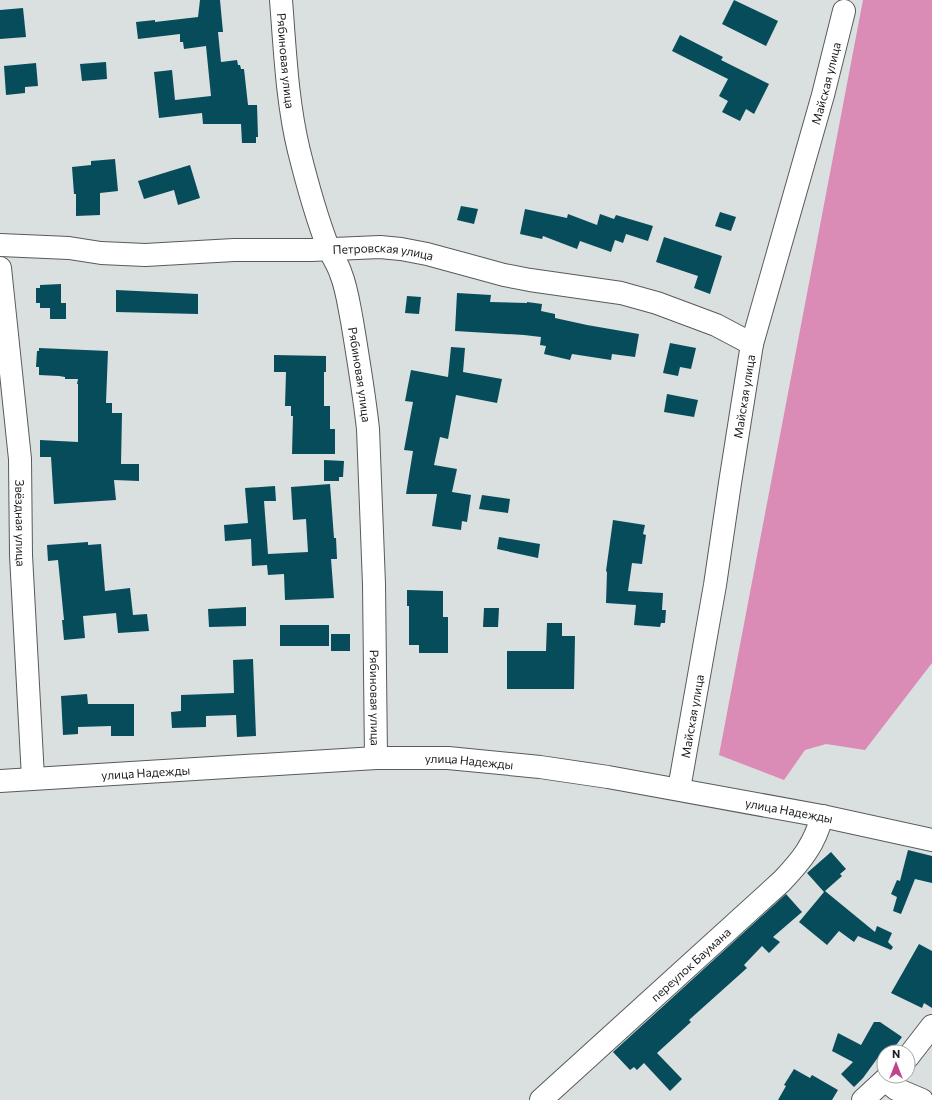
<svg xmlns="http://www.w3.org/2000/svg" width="932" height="1100" font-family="Commissioner,sans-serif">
<rect width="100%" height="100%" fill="#dadfe0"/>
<!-- forest -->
<path fill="#da8bb6" d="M 863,0 L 932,0 L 932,663 L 865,750 L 826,744 L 805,750 L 784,780 L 719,755 Z"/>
<!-- building -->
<g fill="#074c5a">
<path d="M 200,0 L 220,0 L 223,32 L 218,32 L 221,62 L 237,60 L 238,65 L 240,65 L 241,69 L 244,69 L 248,105 L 257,105 L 258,137 L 256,137 L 256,143 L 242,143 L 241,124 L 203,124 L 202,113 L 159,118 L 154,72 L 172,70 L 175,100 L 211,96 L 206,46 L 184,49 L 183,42 L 180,42 L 180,34 L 138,39 L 136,22 L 155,20 L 155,22 L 198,17 Z"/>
<path d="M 734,0 L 778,21 L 766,46 L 722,24 Z"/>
<path d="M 23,8 L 26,37 L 0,39 L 0,10 Z"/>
<path d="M 680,35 L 723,57 L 721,60 L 769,84 L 754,114 L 746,109 L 740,121 L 722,112 L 728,101 L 719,96 L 728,79 L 672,51 Z"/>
<path d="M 106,62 L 107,79 L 82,81 L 80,64 Z"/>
<path d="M 36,63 L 38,86 L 25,87 L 25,93 L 6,95 L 4,66 Z"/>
<path d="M 115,159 L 118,191 L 100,193 L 100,215 L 76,216 L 76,194 L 74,194 L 72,167 L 91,165 L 91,161 Z"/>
<path d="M 190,165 L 200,198 L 178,205 L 174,190 L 144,199 L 138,181 Z"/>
<path d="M 461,206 L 478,209 L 474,224 L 457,220 Z"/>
<path d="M 525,209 L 567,218 L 568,214 L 597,225 L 600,214 L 614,219 L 616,215 L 653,226 L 648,241 L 626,234 L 623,243 L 615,240 L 611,252 L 580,241 L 577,249 L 543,236 L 542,239 L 520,234 Z"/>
<path d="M 720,212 L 736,217 L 731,231 L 715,226 Z"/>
<path d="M 664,237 L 722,256 L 710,294 L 694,288 L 698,276 L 656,262 Z"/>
<path d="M 61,284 L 61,303 L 66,303 L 66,319 L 50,319 L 50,308 L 40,308 L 40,303 L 36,303 L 36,288 L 40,288 L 40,285 Z"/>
<path d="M 116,290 L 198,294 L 198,314 L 116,312 Z"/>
<path d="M 457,293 L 491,295 L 490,302 L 527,303 L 527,302 L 542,304 L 541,311 L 555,314 L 555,318 L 587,325 L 639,334 L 635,357 L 612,354 L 611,360 L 572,354 L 570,360 L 544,354 L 546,346 L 540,345 L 541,337 L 524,335 L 455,331 Z"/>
<path d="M 407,296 L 421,297 L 419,314 L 405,313 Z"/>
<path d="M 670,343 L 696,348 L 691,369 L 680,367 L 678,376 L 663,373 Z"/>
<path d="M 451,347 L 465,348 L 463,372 L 502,379 L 497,403 L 456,395 L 448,439 L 440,437 L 434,465 L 457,469 L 452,492 L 471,495 L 467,522 L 462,521 L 461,530 L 432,526 L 437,494 L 406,494 L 413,451 L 404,450 L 413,402 L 405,401 L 411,370 L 448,377 Z"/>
<path d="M 39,348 L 108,351 L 106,403 L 112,403 L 112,413 L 122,413 L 121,464 L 139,464 L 139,481 L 114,480 L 116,500 L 54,504 L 51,457 L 40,457 L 40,440 L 78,442 L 78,384 L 77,384 L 78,379 L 65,379 L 65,377 L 59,376 L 39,375 L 39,367 L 36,367 L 37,351 L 39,351 Z"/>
<path d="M 274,355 L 326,356 L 326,372 L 324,372 L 324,406 L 330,406 L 330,429 L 335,429 L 335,454 L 292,454 L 293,416 L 291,416 L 291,406 L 285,406 L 286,372 L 274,372 Z"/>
<path d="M 667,394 L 698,400 L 694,417 L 664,412 Z"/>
<path d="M 324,460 L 344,461 L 343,477 L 339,477 L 339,481 L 324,481 Z"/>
<path d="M 330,484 L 334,538 L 336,538 L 337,559 L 331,559 L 334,598 L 285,600 L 284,574 L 268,575 L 267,565 L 252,566 L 251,539 L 225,541 L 224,525 L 248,523 L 245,488 L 275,486 L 276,501 L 264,501 L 268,554 L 308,552 L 306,519 L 293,520 L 291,487 Z"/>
<path d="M 482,495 L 510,499 L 508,513 L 479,509 Z"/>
<path d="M 613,520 L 645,525 L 643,534 L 646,535 L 642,564 L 632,563 L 628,591 L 663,593 L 662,610 L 666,610 L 665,623 L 661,623 L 660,627 L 634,625 L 636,605 L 606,603 L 607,572 L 606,571 Z"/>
<path d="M 499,537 L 540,544 L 538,558 L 497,549 Z"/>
<path d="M 88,542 L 88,545 L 101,544 L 105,591 L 130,588 L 133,615 L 147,614 L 149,631 L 118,633 L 116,613 L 83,616 L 85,638 L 64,640 L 62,620 L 64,620 L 58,560 L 48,561 L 47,545 Z"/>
<path d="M 407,590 L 443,591 L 443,617 L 448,617 L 448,653 L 419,653 L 419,645 L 409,645 L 409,606 L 407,606 Z"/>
<path d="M 246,607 L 246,626 L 209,627 L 208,609 Z"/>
<path d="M 484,608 L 499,608 L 498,627 L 483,627 Z"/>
<path d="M 547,623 L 562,623 L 562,636 L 575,636 L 574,689 L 507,689 L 507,651 L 546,651 Z"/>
<rect x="280" y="625" width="49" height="21"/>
<rect x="331" y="634" width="19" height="17"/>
<path d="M 253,659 L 256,736 L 237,737 L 236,715 L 206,716 L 206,727 L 172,728 L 171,712 L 181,711 L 181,695 L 234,693 L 233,660 Z"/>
<path d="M 87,694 L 88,704 L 134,704 L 134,736 L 111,736 L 111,726 L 78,727 L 78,734 L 63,735 L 61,696 Z"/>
<path d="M 908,850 L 932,856 L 932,883 L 915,879 L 901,914 L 893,911 L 897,897 L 891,894 L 897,880 L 900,881 Z"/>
<path d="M 831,852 L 846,869 L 840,874 L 842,876 L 825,891 L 875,932 L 877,926 L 892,933 L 888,942 L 893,947 L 891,950 L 858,936 L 854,942 L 839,931 L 827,945 L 799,922 L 824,892 L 807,873 Z"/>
<path d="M 786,894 L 802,912 L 773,937 L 780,942 L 769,953 L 762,946 L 744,965 L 747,968 L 689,1020 L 691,1022 L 657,1053 L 682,1079 L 670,1091 L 644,1063 L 637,1070 L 634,1067 L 630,1070 L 613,1052 Z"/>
<path d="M 919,944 L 932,951 L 932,1008 L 924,1003 L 922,1008 L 891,993 Z"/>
<path d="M 874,1022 L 880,1022 L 902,1037 L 891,1052 L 882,1052 L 863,1078 L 854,1087 L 841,1074 L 853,1062 L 832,1051 L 838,1033 L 861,1045 Z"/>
<path d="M 794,1069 L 810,1078 L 812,1075 L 838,1090 L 832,1100 L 778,1100 L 786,1086 L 784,1085 Z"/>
</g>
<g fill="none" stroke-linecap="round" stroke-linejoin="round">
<defs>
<g id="minor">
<path id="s1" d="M 281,0 C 285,50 287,102 299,151 C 307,183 316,216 328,247 C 332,256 338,264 341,274 C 347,289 349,306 352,321 C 358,357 364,393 368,429 L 374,584 L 376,758"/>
<path id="s2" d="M 0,245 L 69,248 L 101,253 L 145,255 L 234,250 L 311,250 L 380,247 L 401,249 L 427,254 L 504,275 L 530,280 L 621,293 L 657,303 L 716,325 L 752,344"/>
<path id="s3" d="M 0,268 L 20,459 L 21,555 L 33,778"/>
<path id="s4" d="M 0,781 L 376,758 L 448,758 L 540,767 L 608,777 L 822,816 L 932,840"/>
<path id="s5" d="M 679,789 L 715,585 L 730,483 L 752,344 L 823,95 L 844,11"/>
<path d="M 908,1057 L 932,1026"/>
<path d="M 885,1080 L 896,1089 L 922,1100"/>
<path id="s6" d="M 541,1100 L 782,881 C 801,861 815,844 822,816"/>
<path d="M 863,1100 L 889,1076"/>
</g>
</defs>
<!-- minor casing -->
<use href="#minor" stroke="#575b5c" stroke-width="24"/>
<!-- minor -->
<use href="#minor" stroke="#fff" stroke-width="22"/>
</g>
<g text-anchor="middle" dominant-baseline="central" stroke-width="4" stroke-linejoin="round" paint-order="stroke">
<!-- street labels -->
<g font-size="12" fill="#1b1c1d" stroke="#fff">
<text stroke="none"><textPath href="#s1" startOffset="61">Рябиновая улица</textPath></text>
<text stroke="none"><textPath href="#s5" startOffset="722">Майская улица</textPath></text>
<text stroke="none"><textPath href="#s2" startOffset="384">Петровская улица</textPath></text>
<text stroke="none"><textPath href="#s1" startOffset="385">Рябиновая улица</textPath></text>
<text stroke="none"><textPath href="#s5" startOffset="398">Майская улица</textPath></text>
<text stroke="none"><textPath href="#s3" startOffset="256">Звёздная улица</textPath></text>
<text stroke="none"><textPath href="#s1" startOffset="709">Рябиновая улица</textPath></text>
<text stroke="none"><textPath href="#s5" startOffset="74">Майская улица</textPath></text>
<text stroke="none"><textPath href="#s4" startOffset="470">улица Надежды</textPath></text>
<text stroke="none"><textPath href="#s4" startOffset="146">улица Надежды</textPath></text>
<text stroke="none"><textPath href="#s4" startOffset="794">улица Надежды</textPath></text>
<text stroke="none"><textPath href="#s6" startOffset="202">переулок Баумана</textPath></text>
</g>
</g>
<!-- north arrow -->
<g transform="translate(896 1064)"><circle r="19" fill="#ffffff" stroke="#a4a4a5"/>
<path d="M0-3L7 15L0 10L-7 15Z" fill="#c04290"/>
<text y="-6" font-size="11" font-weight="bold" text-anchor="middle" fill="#1b1c1d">N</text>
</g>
</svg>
